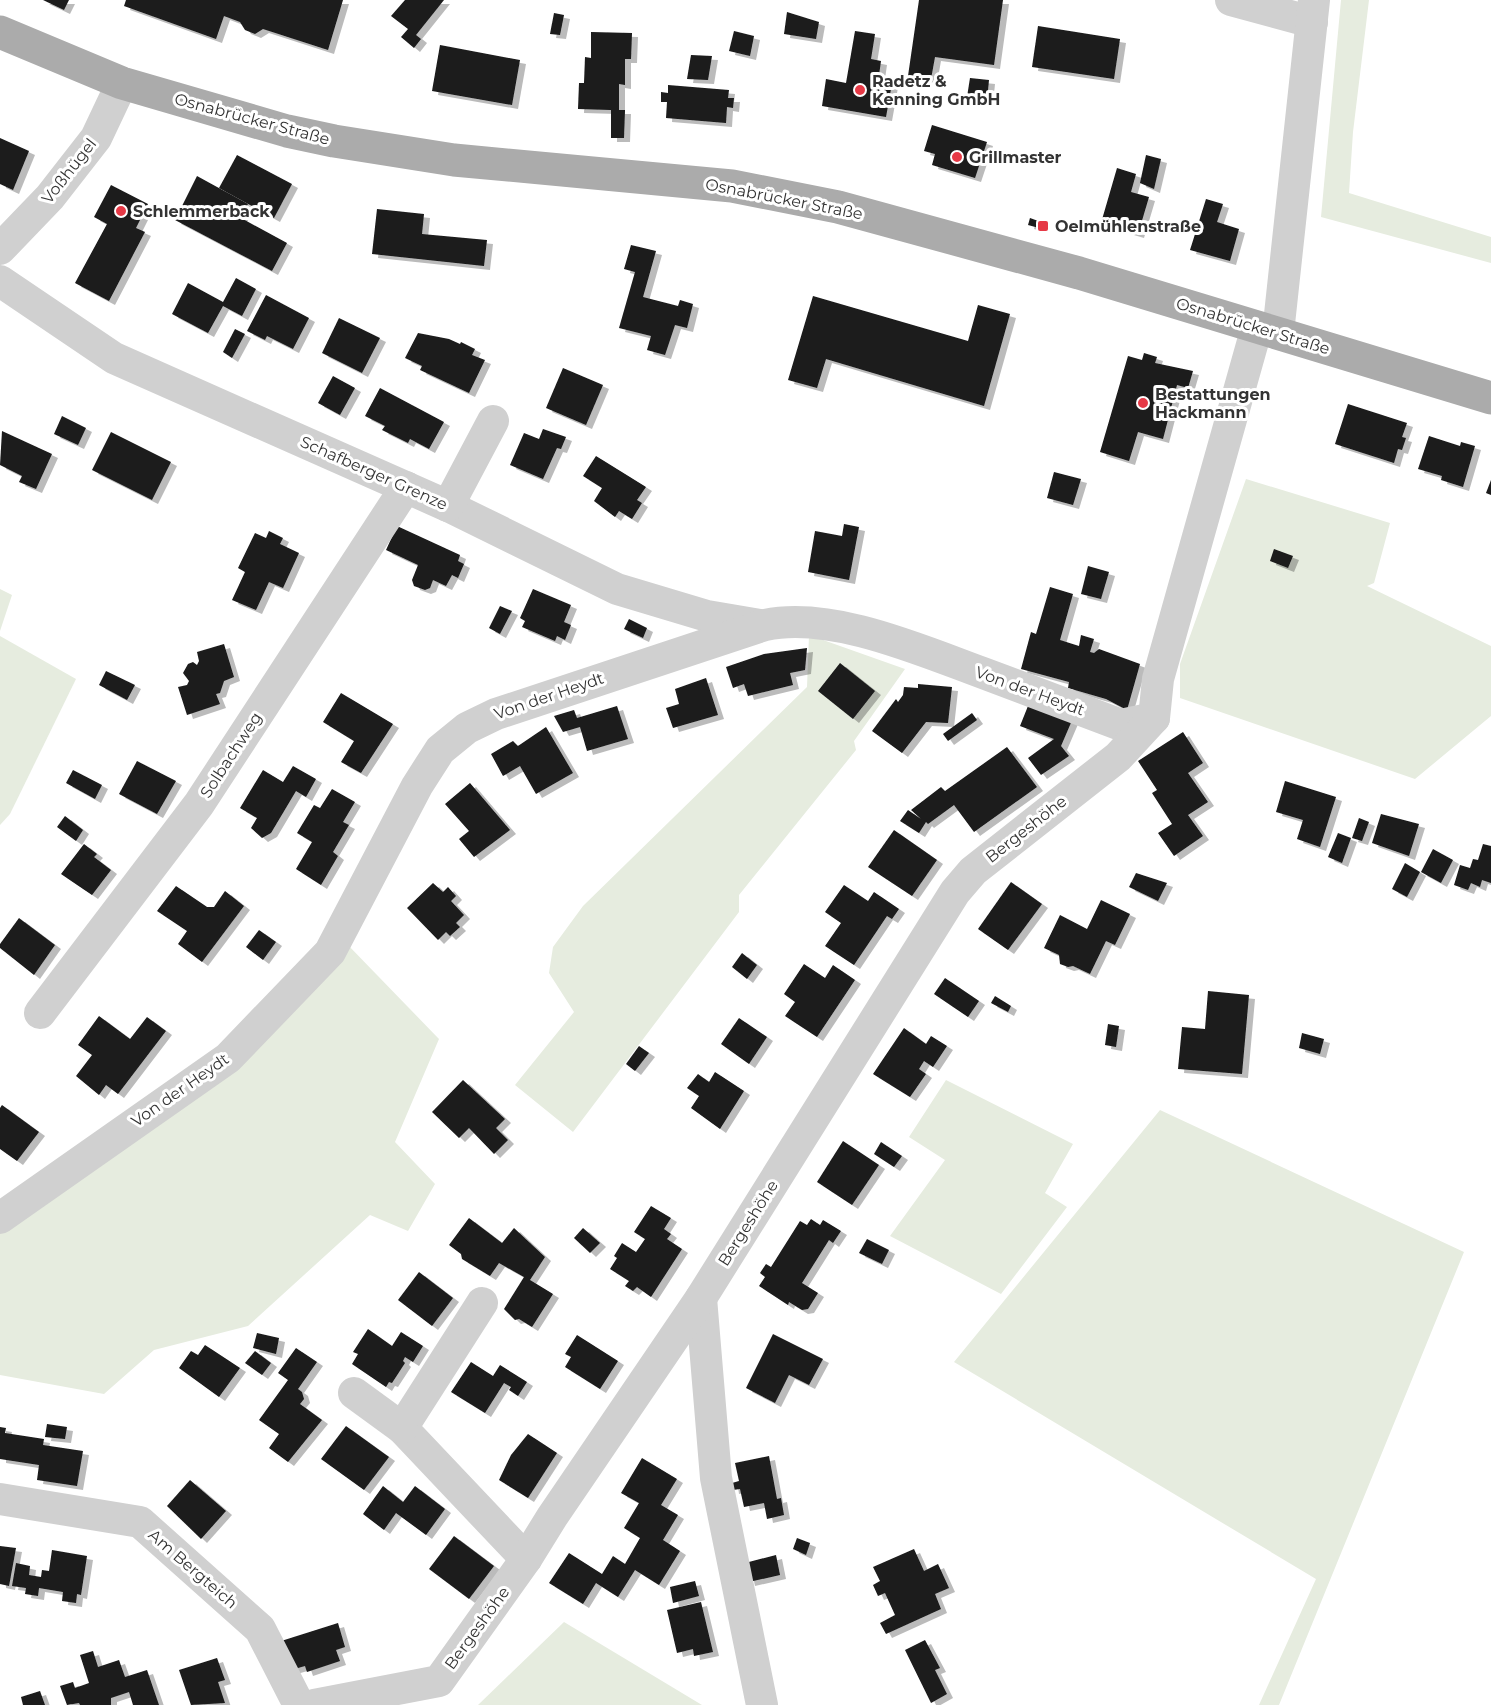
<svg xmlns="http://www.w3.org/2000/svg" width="1491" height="1705" font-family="Montserrat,sans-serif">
<defs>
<filter id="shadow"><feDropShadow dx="6" dy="4" stdDeviation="0" flood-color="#0004"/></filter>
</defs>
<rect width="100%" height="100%" fill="#fff"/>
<!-- green -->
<g fill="#e6ecdf">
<path d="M 1341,0 L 1369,0 L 1353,132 L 1349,193 L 1491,237 L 1491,263 L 1321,217 Z"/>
<path d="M 1246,479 L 1390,523 L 1374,583 L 1367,586 L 1491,646 L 1491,716 L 1415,779 L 1180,698 L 1180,664 Z"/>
<path d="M 0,589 L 12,595 L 0,631 Z"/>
<path d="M 809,635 L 905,669 L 854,741 L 856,750 L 739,895 L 739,912 L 573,1132 L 515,1085 L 574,1012 L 549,973 L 553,947 L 583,906 L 807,687 Z"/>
<path d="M 0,636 L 76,679 L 10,814 L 0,825 Z"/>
<path d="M 346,943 L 439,1039 L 395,1142 L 435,1184 L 408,1231 L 370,1215 L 248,1326 L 154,1350 L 104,1394 L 0,1375 L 0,1231 Z"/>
<path d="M 946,1080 L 1073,1144 L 1045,1193 L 1067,1207 L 1001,1294 L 890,1236 L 945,1160 L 909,1137 Z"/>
<path d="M 1160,1110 L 1464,1252 L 1279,1705 L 1259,1705 L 1316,1579 L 954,1362 Z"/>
<path d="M 564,1622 L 702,1705 L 478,1705 Z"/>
</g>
<!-- building -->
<g fill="#1a1a1a" filter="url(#shadow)">
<path d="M 43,0 L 69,0 L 64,10 Z"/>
<path d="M 126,0 L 343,0 L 328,50 L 263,29 L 255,34 L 245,30 L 240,22 L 224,16 L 216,39 L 124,6 Z"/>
<path d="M 405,0 L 444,0 L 416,35 L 421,39 L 414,48 L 401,37 L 408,29 L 391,16 Z"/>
<path d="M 919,0 L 1003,0 L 994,65 L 935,57 L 931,79 L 908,76 Z"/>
<path d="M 787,12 L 819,22 L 816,39 L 784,34 Z"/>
<path d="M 554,13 L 564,15 L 560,35 L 550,34 Z"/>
<path d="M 1038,26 L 1120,39 L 1114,79 L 1032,67 Z"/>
<path d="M 734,31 L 754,36 L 750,56 L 729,51 Z"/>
<path d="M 855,31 L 875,34 L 871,59 L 881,61 L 879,75 L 893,78 L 886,117 L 822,106 L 826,79 L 846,83 Z"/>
<path d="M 591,32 L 632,33 L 631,59 L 625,59 L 625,85 L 619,84 L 619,110 L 625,110 L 624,138 L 611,138 L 611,110 L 578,109 L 579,83 L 584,83 L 585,57 L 591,58 Z"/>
<path d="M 440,45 L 520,60 L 512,105 L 432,91 Z"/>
<path d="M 691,55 L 712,56 L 708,80 L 687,79 Z"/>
<path d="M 970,78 L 989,80 L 987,100 L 967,97 Z"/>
<path d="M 668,85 L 729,90 L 728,98 L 734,98 L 733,108 L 727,107 L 726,123 L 666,118 L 667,102 L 661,102 L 661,92 L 668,93 Z"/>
<path d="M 932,125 L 987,142 L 975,178 L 932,165 L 935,154 L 924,151 Z"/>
<path d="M 0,138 L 29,151 L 13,190 L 0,184 Z"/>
<path d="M 237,155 L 292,184 L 274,218 L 219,188 Z"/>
<path d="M 1146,155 L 1161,159 L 1154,189 L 1140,183 Z"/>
<path d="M 1117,168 L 1136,174 L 1131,192 L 1149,197 L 1138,234 L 1101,223 Z"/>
<path d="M 197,176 L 248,204 L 241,218 L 287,243 L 272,271 L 175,220 Z"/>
<path d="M 111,185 L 148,204 L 136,228 L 145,232 L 109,301 L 75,283 L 107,224 L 94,217 Z"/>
<path d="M 1206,199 L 1223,204 L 1217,222 L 1239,229 L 1230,261 L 1190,250 Z"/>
<path d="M 377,209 L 424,214 L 422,234 L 487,240 L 484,266 L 372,254 Z"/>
<path d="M 1030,218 L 1041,222 L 1039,228 L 1028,225 Z"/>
<path d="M 631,245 L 656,251 L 643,297 L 678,306 L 680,300 L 693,304 L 687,328 L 675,325 L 665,355 L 647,350 L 651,336 L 619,328 L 635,272 L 624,269 Z"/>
<path d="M 236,278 L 256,289 L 242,316 L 223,306 L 208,333 L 172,314 L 188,283 L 223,302 Z"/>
<path d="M 266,295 L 309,318 L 293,349 L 267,336 L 265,340 L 247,331 Z"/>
<path d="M 813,296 L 968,341 L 978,305 L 1010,314 L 984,406 L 826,359 L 817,388 L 788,380 Z"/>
<path d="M 339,318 L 380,338 L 362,373 L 322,353 Z"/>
<path d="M 235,329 L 245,334 L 232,358 L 223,352 Z"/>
<path d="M 418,333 L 449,339 L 460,344 L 461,342 L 475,349 L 472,355 L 485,360 L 469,393 L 420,370 L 422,366 L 405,358 Z"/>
<path d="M 1144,353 L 1157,357 L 1155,363 L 1193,371 L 1188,388 L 1177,385 L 1163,439 L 1138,432 L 1129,461 L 1100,452 L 1128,356 L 1142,360 Z"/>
<path d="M 563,368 L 603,385 L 586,425 L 546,408 Z"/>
<path d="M 333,376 L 355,388 L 340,415 L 318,403 Z"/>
<path d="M 380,388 L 444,422 L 429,449 L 410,439 L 408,443 L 382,430 L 385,426 L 365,416 Z"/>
<path d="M 1348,404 L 1407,423 L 1402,437 L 1406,438 L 1402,450 L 1398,449 L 1394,463 L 1335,444 Z"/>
<path d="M 62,416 L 86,428 L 78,445 L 54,434 Z"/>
<path d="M 543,429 L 566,437 L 561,449 L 557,448 L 543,479 L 510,465 L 524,433 L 539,439 Z"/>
<path d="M 2,431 L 52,454 L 36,489 L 19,482 L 22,476 L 0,465 Z"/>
<path d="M 111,432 L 171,462 L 152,500 L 92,470 Z"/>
<path d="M 1429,436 L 1460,446 L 1461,442 L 1475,446 L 1463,487 L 1441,480 L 1442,476 L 1418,469 Z"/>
<path d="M 596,456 L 646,487 L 637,500 L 642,503 L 632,519 L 619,511 L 615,517 L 594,501 L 602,488 L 583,476 Z"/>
<path d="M 1054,472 L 1081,479 L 1073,505 L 1047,498 Z"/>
<path d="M 1491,480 L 1491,495 L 1486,493 Z"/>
<path d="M 844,524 L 859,527 L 849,580 L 808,572 L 815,531 L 842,536 Z"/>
<path d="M 397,526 L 460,555 L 458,561 L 464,564 L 458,578 L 452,575 L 446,586 L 433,580 L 430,588 L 425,590 L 414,586 L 412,580 L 418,565 L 386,550 Z"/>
<path d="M 269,531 L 283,538 L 280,544 L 299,553 L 283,588 L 269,582 L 256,610 L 232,600 L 245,572 L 238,568 L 255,533 L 266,538 Z"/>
<path d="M 1274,549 L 1293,556 L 1288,568 L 1270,561 Z"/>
<path d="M 1088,566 L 1109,572 L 1101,599 L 1081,594 Z"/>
<path d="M 1050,587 L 1073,594 L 1060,640 L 1079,646 L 1081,635 L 1094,639 L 1090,652 L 1094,653 L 1099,649 L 1140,664 L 1127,710 L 1106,699 L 1068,688 L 1069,682 L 1021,669 L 1031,632 L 1036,634 Z"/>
<path d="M 533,589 L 571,605 L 564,622 L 571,625 L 565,640 L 557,636 L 555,641 L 522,627 L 525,621 L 520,618 Z"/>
<path d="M 500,606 L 512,611 L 500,634 L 489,628 Z"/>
<path d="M 629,619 L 647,628 L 643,638 L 624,629 Z"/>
<path d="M 224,644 L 234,677 L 224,681 L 220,693 L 216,694 L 220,704 L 187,715 L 178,687 L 187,685 L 189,681 L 183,673 L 188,664 L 193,662 L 197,665 L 199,661 L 197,652 Z"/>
<path d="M 807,648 L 805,670 L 790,673 L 793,685 L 748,696 L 744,684 L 733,688 L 726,667 L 764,654 Z"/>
<path d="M 840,663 L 875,691 L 853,719 L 818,691 Z"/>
<path d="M 106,671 L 135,685 L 127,700 L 99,685 Z"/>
<path d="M 706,678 L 718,715 L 673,728 L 666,708 L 679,704 L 675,689 Z"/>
<path d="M 918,684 L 952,687 L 948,723 L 926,722 L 902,753 L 872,731 L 896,699 L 898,702 L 903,695 L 904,687 L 918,688 Z"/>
<path d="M 341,693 L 393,724 L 361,773 L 341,762 L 354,741 L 323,722 Z"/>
<path d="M 1030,701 L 1073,718 L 1061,746 L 1069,756 L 1041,775 L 1028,758 L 1054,739 L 1020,726 Z"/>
<path d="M 617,706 L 628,739 L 587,751 L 580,727 L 563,732 L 554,716 L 574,710 L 577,718 Z"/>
<path d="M 972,713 L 977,720 L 948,741 L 943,734 Z"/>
<path d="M 546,727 L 573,773 L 536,794 L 520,766 L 503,776 L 491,754 L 513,741 L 518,746 Z"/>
<path d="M 1183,732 L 1203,763 L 1188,773 L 1208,802 L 1188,815 L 1203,836 L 1174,856 L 1158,833 L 1172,824 L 1152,793 L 1157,790 L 1138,761 Z"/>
<path d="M 1007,747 L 1037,787 L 974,832 L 954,805 L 928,824 L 926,822 L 919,833 L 900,821 L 908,810 L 921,819 L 911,810 L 941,787 L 945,791 Z"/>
<path d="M 137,761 L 176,781 L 157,814 L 119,794 Z"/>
<path d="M 293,766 L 316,779 L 306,797 L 296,791 L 271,833 L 262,838 L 251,828 L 257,818 L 240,808 L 263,770 L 283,782 Z"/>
<path d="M 73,770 L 102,785 L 95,799 L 66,783 Z"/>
<path d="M 1285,781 L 1336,797 L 1320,847 L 1297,839 L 1303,820 L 1276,812 Z"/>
<path d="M 470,783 L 510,830 L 474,857 L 459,839 L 469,831 L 445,804 Z"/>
<path d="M 332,789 L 355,802 L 343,822 L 349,825 L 333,852 L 338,856 L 321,885 L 296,869 L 312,842 L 297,833 L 314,805 L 320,808 Z"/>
<path d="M 1381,814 L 1419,824 L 1409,856 L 1372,843 Z"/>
<path d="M 65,816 L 83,830 L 76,841 L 57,827 Z"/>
<path d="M 1359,818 L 1369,822 L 1362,841 L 1352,838 Z"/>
<path d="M 894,830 L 937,860 L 912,896 L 868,867 Z"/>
<path d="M 1338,833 L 1351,838 L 1342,863 L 1328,857 Z"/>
<path d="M 84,844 L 97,854 L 94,857 L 111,870 L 92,895 L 61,874 Z"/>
<path d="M 1483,844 L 1491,846 L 1491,883 L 1482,880 L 1480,887 L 1471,883 L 1468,890 L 1454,885 L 1460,865 L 1470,868 L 1473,859 L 1478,860 Z"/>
<path d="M 1433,849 L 1453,860 L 1441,883 L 1421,872 Z"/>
<path d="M 1405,863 L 1420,872 L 1407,897 L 1392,889 Z"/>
<path d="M 1136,873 L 1167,883 L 1158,901 L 1129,887 Z"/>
<path d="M 1011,882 L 1042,904 L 1008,950 L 978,929 Z"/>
<path d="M 433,883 L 443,892 L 448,887 L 456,896 L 451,901 L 464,915 L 456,923 L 460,927 L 450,936 L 446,932 L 438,940 L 407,908 Z"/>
<path d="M 844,885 L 868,901 L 874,892 L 899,909 L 892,919 L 887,916 L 854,965 L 825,946 L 841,923 L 825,912 Z"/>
<path d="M 176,886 L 207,907 L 214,907 L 225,891 L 244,906 L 202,962 L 178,944 L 187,931 L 157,911 Z"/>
<path d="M 1101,900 L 1130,914 L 1115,945 L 1106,941 L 1090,974 L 1073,966 L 1068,967 L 1060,964 L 1059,955 L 1044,948 L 1060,915 L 1087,929 Z"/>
<path d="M 19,918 L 55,945 L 34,975 L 0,948 L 0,944 Z"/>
<path d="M 259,930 L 276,942 L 263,960 L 246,947 Z"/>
<path d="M 742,953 L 757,965 L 747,979 L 732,967 Z"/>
<path d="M 804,964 L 825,978 L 833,965 L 855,980 L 817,1037 L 785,1016 L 795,1002 L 784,994 Z"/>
<path d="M 945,978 L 979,1001 L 968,1017 L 934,994 Z"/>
<path d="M 1208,991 L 1249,995 L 1242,1074 L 1178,1069 L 1182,1027 L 1205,1029 Z"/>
<path d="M 995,996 L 1011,1006 L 1008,1012 L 991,1003 Z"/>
<path d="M 99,1016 L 130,1039 L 147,1017 L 166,1031 L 118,1094 L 106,1085 L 99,1095 L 76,1076 L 92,1055 L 78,1045 Z"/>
<path d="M 739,1018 L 767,1037 L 749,1064 L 721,1044 Z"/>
<path d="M 1108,1024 L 1119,1026 L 1116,1047 L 1105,1045 Z"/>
<path d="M 904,1028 L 926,1044 L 931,1036 L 947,1046 L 933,1067 L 924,1061 L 919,1069 L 926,1074 L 910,1097 L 873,1074 Z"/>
<path d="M 1302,1033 L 1324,1039 L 1320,1054 L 1299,1048 Z"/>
<path d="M 639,1046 L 649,1053 L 635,1071 L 626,1064 Z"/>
<path d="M 715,1072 L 744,1091 L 720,1129 L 691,1108 L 699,1096 L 687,1088 L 698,1074 L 709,1082 Z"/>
<path d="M 463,1080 L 505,1119 L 496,1128 L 508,1140 L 494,1154 L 469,1128 L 459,1138 L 432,1112 Z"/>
<path d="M 2,1105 L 39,1132 L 17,1161 L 0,1149 L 0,1108 Z"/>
<path d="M 843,1141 L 879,1165 L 852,1205 L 817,1182 Z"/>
<path d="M 881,1142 L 902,1156 L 894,1167 L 874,1154 Z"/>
<path d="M 651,1206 L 671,1218 L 664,1229 L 671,1234 L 667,1239 L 682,1249 L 651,1297 L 637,1287 L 633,1291 L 625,1286 L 629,1281 L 610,1269 L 617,1258 L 614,1256 L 622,1243 L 636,1252 L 645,1239 L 634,1232 Z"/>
<path d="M 469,1218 L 502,1243 L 514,1228 L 545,1257 L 530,1280 L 553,1294 L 532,1327 L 519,1319 L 515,1320 L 504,1309 L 524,1277 L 499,1263 L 490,1276 L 462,1259 L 461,1254 L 449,1245 Z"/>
<path d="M 811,1219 L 820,1225 L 823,1220 L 841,1231 L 833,1243 L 829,1240 L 802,1283 L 818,1293 L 808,1309 L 802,1310 L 789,1302 L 788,1305 L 759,1286 L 765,1277 L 760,1273 L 766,1264 L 771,1267 L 800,1221 L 807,1225 Z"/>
<path d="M 583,1228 L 600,1243 L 590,1253 L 574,1238 Z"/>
<path d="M 867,1239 L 889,1250 L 882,1264 L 859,1253 Z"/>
<path d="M 419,1272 L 453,1298 L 432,1326 L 398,1300 Z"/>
<path d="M 368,1329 L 392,1346 L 401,1332 L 423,1346 L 413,1362 L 405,1357 L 403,1361 L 405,1363 L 392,1383 L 389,1382 L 386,1387 L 352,1364 L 358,1354 L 353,1352 Z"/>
<path d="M 257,1333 L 279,1338 L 276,1354 L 253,1348 Z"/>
<path d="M 773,1334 L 823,1359 L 809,1385 L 789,1375 L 775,1403 L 746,1388 Z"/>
<path d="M 577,1335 L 618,1361 L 600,1389 L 565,1367 L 571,1357 L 565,1354 Z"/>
<path d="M 205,1345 L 240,1368 L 219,1397 L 179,1368 L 191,1351 L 198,1355 Z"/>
<path d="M 296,1348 L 317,1362 L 298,1389 L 302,1392 L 304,1399 L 300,1404 L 322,1420 L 288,1462 L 269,1448 L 279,1434 L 259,1420 L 288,1380 L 278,1373 Z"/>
<path d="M 255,1351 L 271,1363 L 262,1375 L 245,1363 Z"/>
<path d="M 471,1362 L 493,1376 L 500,1365 L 527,1382 L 518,1396 L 509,1390 L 511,1387 L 504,1383 L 485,1413 L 451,1392 Z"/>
<path d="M 47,1424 L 67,1427 L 65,1439 L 45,1437 Z"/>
<path d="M 346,1426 L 389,1457 L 364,1490 L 321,1459 Z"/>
<path d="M 0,1427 L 6,1428 L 5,1433 L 44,1439 L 43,1445 L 83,1451 L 77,1486 L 37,1480 L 39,1465 L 0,1459 Z"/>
<path d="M 528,1434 L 557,1453 L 528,1498 L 499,1480 L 511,1455 Z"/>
<path d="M 769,1456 L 777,1499 L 781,1498 L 784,1515 L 767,1519 L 764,1503 L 744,1507 L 740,1489 L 733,1490 L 732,1483 L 739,1481 L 735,1463 Z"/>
<path d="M 642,1458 L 677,1479 L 661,1505 L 678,1515 L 663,1540 L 680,1551 L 659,1585 L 635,1570 L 618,1597 L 596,1583 L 583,1604 L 549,1583 L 569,1553 L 602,1574 L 613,1556 L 625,1564 L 640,1538 L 624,1528 L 639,1503 L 621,1493 Z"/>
<path d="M 190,1480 L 226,1511 L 201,1539 L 167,1506 Z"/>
<path d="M 383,1486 L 403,1502 L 415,1486 L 445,1509 L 426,1535 L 396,1513 L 384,1530 L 363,1514 Z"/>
<path d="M 454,1536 L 494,1566 L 469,1599 L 429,1569 Z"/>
<path d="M 797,1538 L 810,1543 L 806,1555 L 793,1549 Z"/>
<path d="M 0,1546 L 16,1548 L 9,1586 L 0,1584 Z"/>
<path d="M 914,1549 L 924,1571 L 938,1564 L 949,1588 L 935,1594 L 941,1609 L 886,1634 L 880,1623 L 895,1615 L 885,1593 L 878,1596 L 873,1585 L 880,1581 L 873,1567 Z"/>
<path d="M 52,1550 L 87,1556 L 81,1595 L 77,1594 L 76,1603 L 62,1601 L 63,1592 L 39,1588 L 38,1596 L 25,1594 L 26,1588 L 12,1586 L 16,1563 L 30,1566 L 29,1575 L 41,1577 L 42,1570 L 49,1571 Z"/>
<path d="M 776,1555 L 780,1575 L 749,1582 L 745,1563 Z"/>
<path d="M 695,1581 L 699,1596 L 673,1603 L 670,1587 Z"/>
<path d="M 701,1602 L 713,1652 L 694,1656 L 693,1649 L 677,1653 L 667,1610 Z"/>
<path d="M 338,1623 L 345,1647 L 336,1650 L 340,1661 L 307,1672 L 305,1666 L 291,1670 L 278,1642 Z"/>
<path d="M 925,1640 L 940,1668 L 935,1670 L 947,1694 L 931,1703 L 905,1650 Z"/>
<path d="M 93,1651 L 98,1667 L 119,1660 L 125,1677 L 147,1670 L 159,1705 L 133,1705 L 129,1692 L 111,1698 L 111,1705 L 80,1705 L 79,1703 L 67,1705 L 60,1686 L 73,1682 L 75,1688 L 89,1683 L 80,1655 Z"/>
<path d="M 217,1658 L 225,1680 L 218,1682 L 225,1703 L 191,1705 L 179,1670 Z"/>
<path d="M 40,1691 L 45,1705 L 23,1705 L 21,1697 Z"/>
</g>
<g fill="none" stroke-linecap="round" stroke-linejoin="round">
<!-- minor -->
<g stroke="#d0d0d0" stroke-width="32">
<path d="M 1231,0 L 1312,22"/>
<path d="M 0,249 L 50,197 L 96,138 L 122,83"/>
<path d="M 0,281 L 114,358 L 448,506 L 617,589 L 707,616 L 760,625"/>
<path d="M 1278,333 L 1314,0"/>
<path d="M 448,506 L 493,421"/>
<path d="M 40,1013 L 199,804 L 406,487"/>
<path d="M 0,1218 L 228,1058 L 330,952 L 417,786 L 440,750 L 467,728 L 496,714 L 765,625 C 832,611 920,650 983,673 C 1029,690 1075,708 1121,725 L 1154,718"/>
<path d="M 701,1298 L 716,1478 L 762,1705"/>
<path d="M 482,1303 L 402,1428 L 526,1559"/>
<path d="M 354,1393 L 402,1428"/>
<path d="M 0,1499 L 140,1522 L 260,1629 L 299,1705"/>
<path d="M 314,1705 L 439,1681 L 526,1559 L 552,1517 L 701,1298 L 955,892 L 973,871 L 1118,757 L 1154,718 L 1158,679 L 1257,327"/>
</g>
<!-- major -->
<path stroke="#ababab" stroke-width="33" d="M 0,32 L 122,83 L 287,131 L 334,141 L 454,160 L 732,186 L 838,207 L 1079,273 L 1491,398"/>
</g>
<!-- markers -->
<g fill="#e63946" stroke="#fff" stroke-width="2">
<circle cx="860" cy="90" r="6"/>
<circle cx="957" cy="157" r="6"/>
<circle cx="121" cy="211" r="6"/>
<rect x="1037" y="220" width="12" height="12" rx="3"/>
<circle cx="1143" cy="403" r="6"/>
</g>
<g text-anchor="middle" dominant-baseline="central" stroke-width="6" stroke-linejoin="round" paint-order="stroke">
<!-- poi labels -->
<g font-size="16" font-weight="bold" fill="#333" stroke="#fff" text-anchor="start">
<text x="872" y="81">Radetz &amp;<tspan x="872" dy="18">Kenning GmbH</tspan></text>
<text x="969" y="157">Grillmaster</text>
<text x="133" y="211">Schlemmerback</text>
<text x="1055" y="226">Oelmühlenstraße</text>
<text x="1155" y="394">Bestattungen<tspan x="1155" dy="18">Hackmann</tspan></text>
</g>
<!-- street labels -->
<g font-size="16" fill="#333" stroke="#fff">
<text transform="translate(252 119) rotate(15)">Osnabrücker Straße</text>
<text transform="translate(69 171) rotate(-52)">Voßhügel</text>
<text transform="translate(784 199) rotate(11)">Osnabrücker Straße</text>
<text transform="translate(1253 326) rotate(17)">Osnabrücker Straße</text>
<text transform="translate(374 473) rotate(24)">Schafberger Grenze</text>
<text transform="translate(1030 691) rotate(20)">Von der Heydt</text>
<text transform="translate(549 696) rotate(-19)">Von der Heydt</text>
<text transform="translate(231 755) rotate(-57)">Solbachweg</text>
<text transform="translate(1026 829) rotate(-38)">Bergeshöhe</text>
<text transform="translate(180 1090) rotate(-35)">Von der Heydt</text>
<text transform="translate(748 1223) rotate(-58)">Bergeshöhe</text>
<text transform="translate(193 1569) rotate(41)">Am Bergteich</text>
<text transform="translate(477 1628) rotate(-54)">Bergeshöhe</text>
</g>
</g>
</svg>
